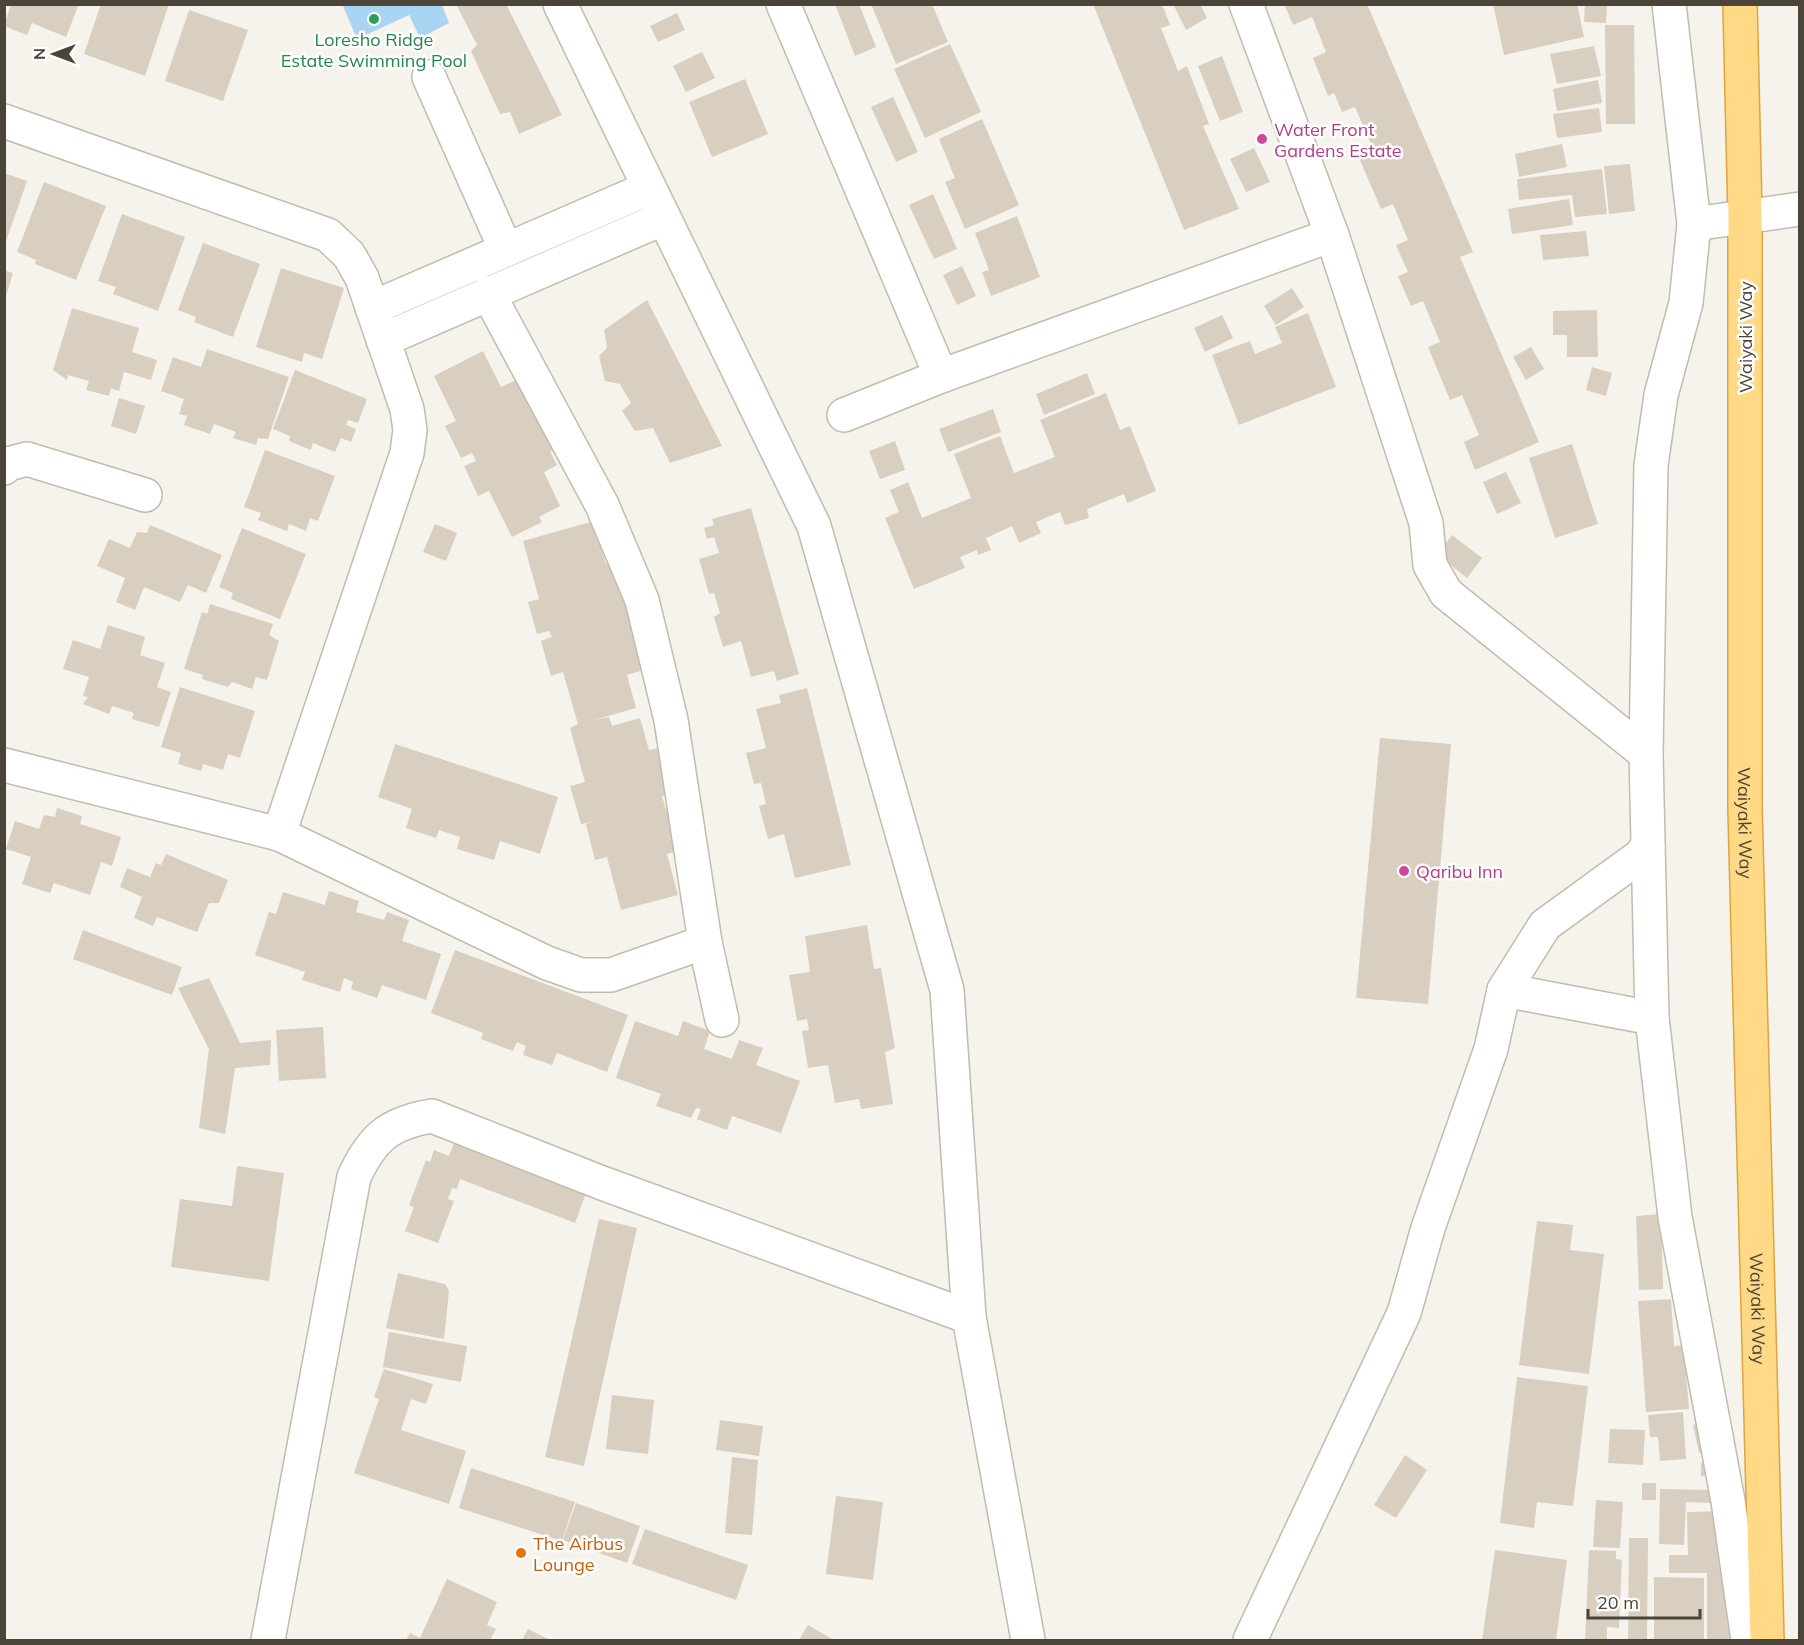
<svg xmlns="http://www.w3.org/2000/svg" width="1804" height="1645" font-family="Mulish,sans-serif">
<rect width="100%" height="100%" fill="#f6f3ec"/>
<!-- water -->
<path fill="#a9d4f2" d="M 345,5 L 442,5 L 449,23 L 420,38 L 409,15 L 357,39 L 343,6 Z"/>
<!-- building -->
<g fill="#d8cfc1">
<path d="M 11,4 L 79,4 L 66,37 L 32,23 L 27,35 L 4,26 Z"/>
<path d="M 101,4 L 169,4 L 145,76 L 84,54 Z"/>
<path d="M 456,4 L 506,4 L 562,115 L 519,134 L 510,112 L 500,114 L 471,51 L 477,45 Z"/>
<path d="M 835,4 L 859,4 L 876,47 L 855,56 Z"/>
<path d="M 871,4 L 932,4 L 948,42 L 896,64 Z"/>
<path d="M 1093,4 L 1162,4 L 1170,25 L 1161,28 L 1178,71 L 1187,66 L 1209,124 L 1203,126 L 1239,209 L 1184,230 Z"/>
<path d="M 1173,4 L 1200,4 L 1207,18 L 1186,30 Z"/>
<path d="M 1284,4 L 1367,4 L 1473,252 L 1460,257 L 1539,442 L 1475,470 L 1464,442 L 1479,435 L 1462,395 L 1450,400 L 1428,347 L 1440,342 L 1423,301 L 1411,306 L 1398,276 L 1408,272 L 1396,245 L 1408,240 L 1393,204 L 1381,209 L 1356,151 L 1371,144 L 1355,107 L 1342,112 L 1334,93 L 1328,96 L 1313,58 L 1326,52 L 1312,17 L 1293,25 Z"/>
<path d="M 1493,4 L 1577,4 L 1584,37 L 1504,55 Z"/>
<path d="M 1585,5 L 1607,5 L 1606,23 L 1584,22 Z"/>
<path d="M 189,10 L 248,30 L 223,101 L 165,81 Z"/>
<path d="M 677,13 L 685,30 L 658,42 L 650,26 Z"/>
<path d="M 1605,25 L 1634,25 L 1635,124 L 1606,124 Z"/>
<path d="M 950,44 L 981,112 L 925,138 L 894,69 Z"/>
<path d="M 1594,46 L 1601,76 L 1557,84 L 1550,54 Z"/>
<path d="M 702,52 L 715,78 L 686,92 L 673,66 Z"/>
<path d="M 1222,56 L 1243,112 L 1220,121 L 1198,66 Z"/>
<path d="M 745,79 L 768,134 L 712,157 L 689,102 Z"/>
<path d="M 1598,80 L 1602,103 L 1557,111 L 1553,89 Z"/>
<path d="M 893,97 L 918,152 L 896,162 L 871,107 Z"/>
<path d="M 1599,108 L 1602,132 L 1557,138 L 1553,114 Z"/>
<path d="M 982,119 L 1019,205 L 965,229 L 945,182 L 955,178 L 939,139 Z"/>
<path d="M 1562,144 L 1567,167 L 1519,177 L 1515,154 Z"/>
<path d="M 1254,148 L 1270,182 L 1246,192 L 1230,159 Z"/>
<path d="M 1630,164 L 1635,211 L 1609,214 L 1604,166 Z"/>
<path d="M 1602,169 L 1607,214 L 1575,217 L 1572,195 L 1519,200 L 1517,179 Z"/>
<path d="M 4,173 L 27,181 L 5,244 L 4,244 Z"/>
<path d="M 44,182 L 106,206 L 76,280 L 35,264 L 36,260 L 17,252 Z"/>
<path d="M 933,194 L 957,249 L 934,259 L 909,205 Z"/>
<path d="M 1569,199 L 1573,225 L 1512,234 L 1508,209 Z"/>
<path d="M 122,214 L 185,237 L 158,311 L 113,294 L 116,287 L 98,281 Z"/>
<path d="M 1017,216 L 1040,277 L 991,296 L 982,272 L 989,270 L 975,233 Z"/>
<path d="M 1586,231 L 1589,256 L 1543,260 L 1540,235 Z"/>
<path d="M 203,243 L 260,264 L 233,337 L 194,322 L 196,317 L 178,310 Z"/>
<path d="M 962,266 L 976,296 L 957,305 L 943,275 Z"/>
<path d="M 281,268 L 344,288 L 322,359 L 304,353 L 302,362 L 256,347 Z"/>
<path d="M 4,270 L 13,273 L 5,299 L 4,299 Z"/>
<path d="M 1292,288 L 1304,307 L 1276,325 L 1264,306 Z"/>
<path d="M 647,300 L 722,446 L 670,463 L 653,428 L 635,431 L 622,411 L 631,403 L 620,384 L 605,381 L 599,356 L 607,348 L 604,330 Z"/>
<path d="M 72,308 L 139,328 L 132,352 L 157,360 L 151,380 L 124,372 L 119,391 L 111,388 L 109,396 L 86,390 L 89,381 L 68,375 L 67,380 L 53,370 Z"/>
<path d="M 1597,310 L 1598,357 L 1567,357 L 1567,335 L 1553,335 L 1553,311 Z"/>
<path d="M 1308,313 L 1336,387 L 1239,425 L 1212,355 L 1250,341 L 1255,354 L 1282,343 L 1275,327 Z"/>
<path d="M 1222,315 L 1233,338 L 1205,352 L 1194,328 Z"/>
<path d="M 1531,347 L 1544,369 L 1526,380 L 1513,357 Z"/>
<path d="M 207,349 L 289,377 L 268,439 L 258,438 L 256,445 L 233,438 L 236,432 L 214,424 L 210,434 L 184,425 L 187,416 L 179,414 L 184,399 L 161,391 L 173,357 L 201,367 Z"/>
<path d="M 483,351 L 501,387 L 518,379 L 554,450 L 550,451 L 557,465 L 544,472 L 560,506 L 539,517 L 542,522 L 512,537 L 489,491 L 478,496 L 464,466 L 476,461 L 472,453 L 461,458 L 445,426 L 456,421 L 434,376 Z"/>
<path d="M 1592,367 L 1612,373 L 1606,396 L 1586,390 Z"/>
<path d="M 295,370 L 367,399 L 358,423 L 348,420 L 346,425 L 356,429 L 351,442 L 341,438 L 335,452 L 313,443 L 311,450 L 289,441 L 290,436 L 273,429 Z"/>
<path d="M 1087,373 L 1095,394 L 1044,415 L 1036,394 Z"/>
<path d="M 1106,393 L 1120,430 L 1130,426 L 1156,491 L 1127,503 L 1124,494 L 1087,509 L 1089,518 L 1065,525 L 1060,512 L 1036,522 L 1041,533 L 1019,543 L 1012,526 L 986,538 L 991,550 L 978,555 L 977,550 L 960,557 L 965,568 L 914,589 L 885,518 L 899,512 L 890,490 L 908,482 L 922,518 L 971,498 L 954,454 L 1000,436 L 1014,473 L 1055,457 L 1040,420 Z"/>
<path d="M 119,398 L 145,406 L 136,434 L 111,426 Z"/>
<path d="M 993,409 L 1001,432 L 948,452 L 939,429 Z"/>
<path d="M 895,441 L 905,470 L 880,479 L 869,451 Z"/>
<path d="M 1572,444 L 1598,524 L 1555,538 L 1529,458 Z"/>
<path d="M 265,450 L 335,476 L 318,521 L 310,518 L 306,531 L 289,524 L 287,531 L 258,520 L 261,513 L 244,507 Z"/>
<path d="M 1506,472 L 1521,503 L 1497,514 L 1483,482 Z"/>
<path d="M 751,508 L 799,674 L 777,681 L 774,671 L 751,677 L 741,641 L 723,647 L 714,617 L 720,613 L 714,593 L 709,594 L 699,559 L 719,553 L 714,537 L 707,539 L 704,528 L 714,525 L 712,519 Z"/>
<path d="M 594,521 L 606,564 L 617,561 L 647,669 L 627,675 L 636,708 L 594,720 L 609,717 L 612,726 L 640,718 L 649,750 L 663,747 L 676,792 L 662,796 L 666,810 L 676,810 L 686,849 L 667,854 L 678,895 L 621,910 L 607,857 L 595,860 L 586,824 L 594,822 L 581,824 L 570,786 L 585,782 L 570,728 L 578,724 L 563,672 L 551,676 L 541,641 L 552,637 L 549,631 L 537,634 L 528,602 L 539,599 L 523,541 Z"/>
<path d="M 435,524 L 457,533 L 446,561 L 423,552 Z"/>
<path d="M 150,525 L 222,555 L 206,593 L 188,585 L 180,602 L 144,587 L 135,610 L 116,602 L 125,578 L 97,566 L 109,539 L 130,548 L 137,532 L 147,533 Z"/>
<path d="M 242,528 L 306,554 L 280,619 L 231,599 L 233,593 L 219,587 Z"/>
<path d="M 1452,535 L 1482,558 L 1467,578 L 1437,554 Z"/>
<path d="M 210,604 L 273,624 L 269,635 L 279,641 L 267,680 L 256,677 L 252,689 L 232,682 L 228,687 L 202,679 L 203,675 L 184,669 L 202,612 L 207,614 Z"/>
<path d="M 108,625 L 145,637 L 140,655 L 165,663 L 157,687 L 171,692 L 159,727 L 132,719 L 134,713 L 112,706 L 109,714 L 83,704 L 88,697 L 83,696 L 89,677 L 63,669 L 73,640 L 100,649 Z"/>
<path d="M 180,687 L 255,711 L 240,758 L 228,754 L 223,770 L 203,764 L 201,771 L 178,764 L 181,753 L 161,747 Z"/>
<path d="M 807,688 L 851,865 L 795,878 L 784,834 L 768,839 L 759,806 L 766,804 L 761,783 L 754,784 L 746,753 L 766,748 L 756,709 L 781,703 L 779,695 Z"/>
<path d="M 1380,738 L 1451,744 L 1428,1004 L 1356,998 Z"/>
<path d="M 395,744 L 558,797 L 540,854 L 500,841 L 494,860 L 457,849 L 460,837 L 439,830 L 436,838 L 406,828 L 412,809 L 378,797 Z"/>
<path d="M 57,808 L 82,816 L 80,824 L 121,837 L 112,866 L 101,862 L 90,895 L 54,883 L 50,893 L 22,884 L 31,857 L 6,849 L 15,821 L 39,829 L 44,815 L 55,817 Z"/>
<path d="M 166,854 L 228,880 L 219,903 L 209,903 L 197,932 L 157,917 L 153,926 L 134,918 L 142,897 L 120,887 L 127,868 L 150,877 L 156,863 L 161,865 Z"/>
<path d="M 329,891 L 359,901 L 356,912 L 384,920 L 387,912 L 409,920 L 402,941 L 441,954 L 426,1000 L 382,985 L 377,998 L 351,989 L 353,982 L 344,978 L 340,992 L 302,980 L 305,972 L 255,955 L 269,912 L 276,914 L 283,892 L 325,905 Z"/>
<path d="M 867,925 L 874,969 L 881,968 L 895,1048 L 885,1052 L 893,1104 L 861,1109 L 859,1099 L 835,1103 L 828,1065 L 808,1068 L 802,1031 L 809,1030 L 807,1019 L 797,1021 L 789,975 L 810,972 L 805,936 Z"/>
<path d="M 83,930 L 182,967 L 172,995 L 73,959 Z"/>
<path d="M 455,950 L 628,1015 L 607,1072 L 557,1053 L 552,1065 L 523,1055 L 526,1046 L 517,1042 L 513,1051 L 481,1039 L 483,1033 L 431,1013 Z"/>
<path d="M 209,978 L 240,1043 L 271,1040 L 270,1065 L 235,1068 L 225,1134 L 199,1128 L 209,1049 L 178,988 Z"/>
<path d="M 635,1021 L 678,1036 L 683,1021 L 710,1031 L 704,1049 L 732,1059 L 739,1040 L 763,1048 L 756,1065 L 800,1081 L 781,1133 L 732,1116 L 727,1130 L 697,1119 L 701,1109 L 696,1108 L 691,1118 L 656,1106 L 661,1094 L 616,1078 Z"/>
<path d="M 323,1027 L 326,1078 L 279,1081 L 276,1030 Z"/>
<path d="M 454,1143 L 586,1193 L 575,1223 L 460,1179 L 457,1189 L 452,1188 L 448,1199 L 454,1201 L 438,1243 L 405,1231 L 414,1207 L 409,1205 L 426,1160 L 430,1162 L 434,1150 L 449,1156 Z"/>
<path d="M 237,1166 L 284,1173 L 269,1281 L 171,1267 L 180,1199 L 232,1206 Z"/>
<path d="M 1661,1214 L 1663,1289 L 1639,1290 L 1636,1216 Z"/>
<path d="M 599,1219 L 637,1228 L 584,1466 L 545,1457 Z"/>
<path d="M 1537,1221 L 1573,1225 L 1570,1250 L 1604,1254 L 1589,1374 L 1519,1365 Z"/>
<path d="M 398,1273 L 445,1284 L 449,1291 L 444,1339 L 386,1328 Z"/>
<path d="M 1671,1299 L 1674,1346 L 1692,1345 L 1694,1371 L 1686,1372 L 1689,1409 L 1646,1412 L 1638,1301 Z"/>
<path d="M 389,1332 L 467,1346 L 461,1382 L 383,1367 Z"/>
<path d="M 384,1369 L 433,1384 L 426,1404 L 411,1399 L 401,1430 L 466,1451 L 449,1504 L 354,1473 L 379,1399 L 374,1397 Z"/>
<path d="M 1517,1377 L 1588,1386 L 1573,1506 L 1537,1502 L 1534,1528 L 1500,1523 Z"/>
<path d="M 612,1395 L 654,1400 L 648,1454 L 606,1449 Z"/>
<path d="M 1683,1412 L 1686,1459 L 1660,1461 L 1658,1437 L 1650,1437 L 1648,1415 Z"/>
<path d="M 720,1420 L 763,1426 L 759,1456 L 716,1450 Z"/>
<path d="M 1710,1422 L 1716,1449 L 1699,1453 L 1693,1425 Z"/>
<path d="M 1610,1429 L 1645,1430 L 1643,1465 L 1608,1463 Z"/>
<path d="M 1405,1455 L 1427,1470 L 1396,1518 L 1374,1505 Z"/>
<path d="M 732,1457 L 758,1460 L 752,1535 L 725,1533 Z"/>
<path d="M 1717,1462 L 1718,1475 L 1701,1476 L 1701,1463 Z"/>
<path d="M 471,1468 L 575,1502 L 562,1541 L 459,1508 Z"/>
<rect x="1642" y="1483" width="14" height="17"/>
<path d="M 1660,1489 L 1712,1490 L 1712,1503 L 1686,1502 L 1684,1545 L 1659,1544 Z"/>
<path d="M 836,1496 L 883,1502 L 873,1580 L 826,1574 Z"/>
<path d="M 1596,1500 L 1623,1502 L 1620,1548 L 1593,1547 Z"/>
<path d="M 576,1503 L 640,1526 L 627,1563 L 563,1540 Z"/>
<path d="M 1728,1511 L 1729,1640 L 1707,1640 L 1707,1573 L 1669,1573 L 1669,1555 L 1688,1555 L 1687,1512 Z"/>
<path d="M 645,1529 L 748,1565 L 736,1600 L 632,1564 Z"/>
<path d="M 1629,1538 L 1648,1538 L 1647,1640 L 1628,1640 Z"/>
<path d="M 1495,1550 L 1567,1560 L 1556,1640 L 1482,1640 Z"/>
<path d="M 1589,1550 L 1616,1551 L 1616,1559 L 1622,1560 L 1619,1628 L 1607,1627 L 1607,1640 L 1585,1640 Z"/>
<path d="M 1654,1577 L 1704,1578 L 1704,1640 L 1654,1640 Z"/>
<path d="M 447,1579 L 497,1602 L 487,1625 L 496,1629 L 490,1640 L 406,1640 L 410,1633 L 420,1638 Z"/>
<path d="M 808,1625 L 834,1640 L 799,1640 Z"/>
<path d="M 528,1629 L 550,1640 L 522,1640 Z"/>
</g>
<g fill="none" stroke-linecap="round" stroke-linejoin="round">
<defs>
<g id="minor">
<path d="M 560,4 L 814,526 L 947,990 L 969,1317 L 1028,1640"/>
<path d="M 783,4 L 941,376"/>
<path d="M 1246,4 L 1332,235 L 1426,523 L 1430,565 L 1446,593 L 1646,754"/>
<path d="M 1669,4 L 1694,224"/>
<path d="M 429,77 L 506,250"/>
<path d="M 4,121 L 328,235 L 349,255 L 362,278 L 407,409 L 410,430 L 407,453 L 279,834"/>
<path d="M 488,293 L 602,505 L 642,600 L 671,720 L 705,942 L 722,1020"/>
<path d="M 372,308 L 649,188"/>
<path d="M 383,340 L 664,218"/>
<path d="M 844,415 L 941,376 L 1332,235"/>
<path d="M 4,468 L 8,464 L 27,459 L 145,495"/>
<path d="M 4,765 L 279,834 L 547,963 L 581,975 L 611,975 L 705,942"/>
<path d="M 1504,990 L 1652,1018"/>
<path d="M 268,1640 L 354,1177 C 372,1138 389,1123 432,1116 L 602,1183 L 969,1317"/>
<path d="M 1250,1640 L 1404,1313 L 1428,1228 L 1491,1049 L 1504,990 L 1545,925 L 1640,856 L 1648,846"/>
<path d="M 1748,1640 L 1728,1501 L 1675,1217 L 1652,1018 L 1646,754 L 1651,465 L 1661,395 L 1686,303 L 1694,224 L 1800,209"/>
</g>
<g id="trunk">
<path id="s1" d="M 1740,4 L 1745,215 L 1745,809 L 1767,1640"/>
</g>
</defs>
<!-- minor casing -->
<use href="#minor" stroke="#c2bbae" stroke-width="36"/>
<!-- trunk casing -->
<use href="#trunk" stroke="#e0a43c" stroke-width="36"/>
<!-- minor -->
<use href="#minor" stroke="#fff" stroke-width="33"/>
<!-- trunk -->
<use href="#trunk" stroke="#ffd985" stroke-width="33"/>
</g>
<!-- markers -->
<circle fill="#2e9e5b" stroke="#fff" stroke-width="2" cx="374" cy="19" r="6"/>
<g fill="#d1479c" stroke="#fff" stroke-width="2">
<circle cx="1262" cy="139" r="6"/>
<circle cx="1404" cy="871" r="6"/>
</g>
<circle fill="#e8710a" stroke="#fff" stroke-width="2" cx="521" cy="1553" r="6"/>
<g text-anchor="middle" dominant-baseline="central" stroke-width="5" stroke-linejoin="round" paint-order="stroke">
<!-- leisure labels -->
<g font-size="18" fill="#27864d" stroke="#fff">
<text x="374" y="39">Loresho Ridge<tspan x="374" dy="21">Estate Swimming Pool</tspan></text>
</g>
<!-- hotel labels -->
<g font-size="18" fill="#b23c85" stroke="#fff" text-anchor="start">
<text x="1274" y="129">Water Front<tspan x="1274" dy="21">Gardens Estate</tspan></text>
<text x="1416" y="871">Qaribu Inn</text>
</g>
<!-- street labels -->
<g font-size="18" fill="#4b4439" stroke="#fff">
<text transform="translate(1745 337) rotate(-90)">Waiyaki Way</text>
<text stroke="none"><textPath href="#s1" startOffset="819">Waiyaki Way</textPath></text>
<text stroke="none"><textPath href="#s1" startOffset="1305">Waiyaki Way</textPath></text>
</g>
<!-- food labels -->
<g font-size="18" fill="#c56008" stroke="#fff" text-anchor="start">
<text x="533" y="1543">The Airbus<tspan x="533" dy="21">Lounge</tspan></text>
</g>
</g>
<!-- border -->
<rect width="1804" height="1645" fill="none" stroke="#4b4439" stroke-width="12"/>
<!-- north arrow -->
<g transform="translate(54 54) rotate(270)" stroke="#ffffff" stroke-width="4.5" paint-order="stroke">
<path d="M0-4.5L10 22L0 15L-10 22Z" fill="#4b4439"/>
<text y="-9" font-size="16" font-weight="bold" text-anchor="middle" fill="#4b4439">N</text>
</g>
<!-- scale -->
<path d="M1588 1609v9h112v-9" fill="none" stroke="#4b4439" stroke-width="3"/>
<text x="1597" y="1609" font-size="18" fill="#4b4439" stroke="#ffffff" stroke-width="4.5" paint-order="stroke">20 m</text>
</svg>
